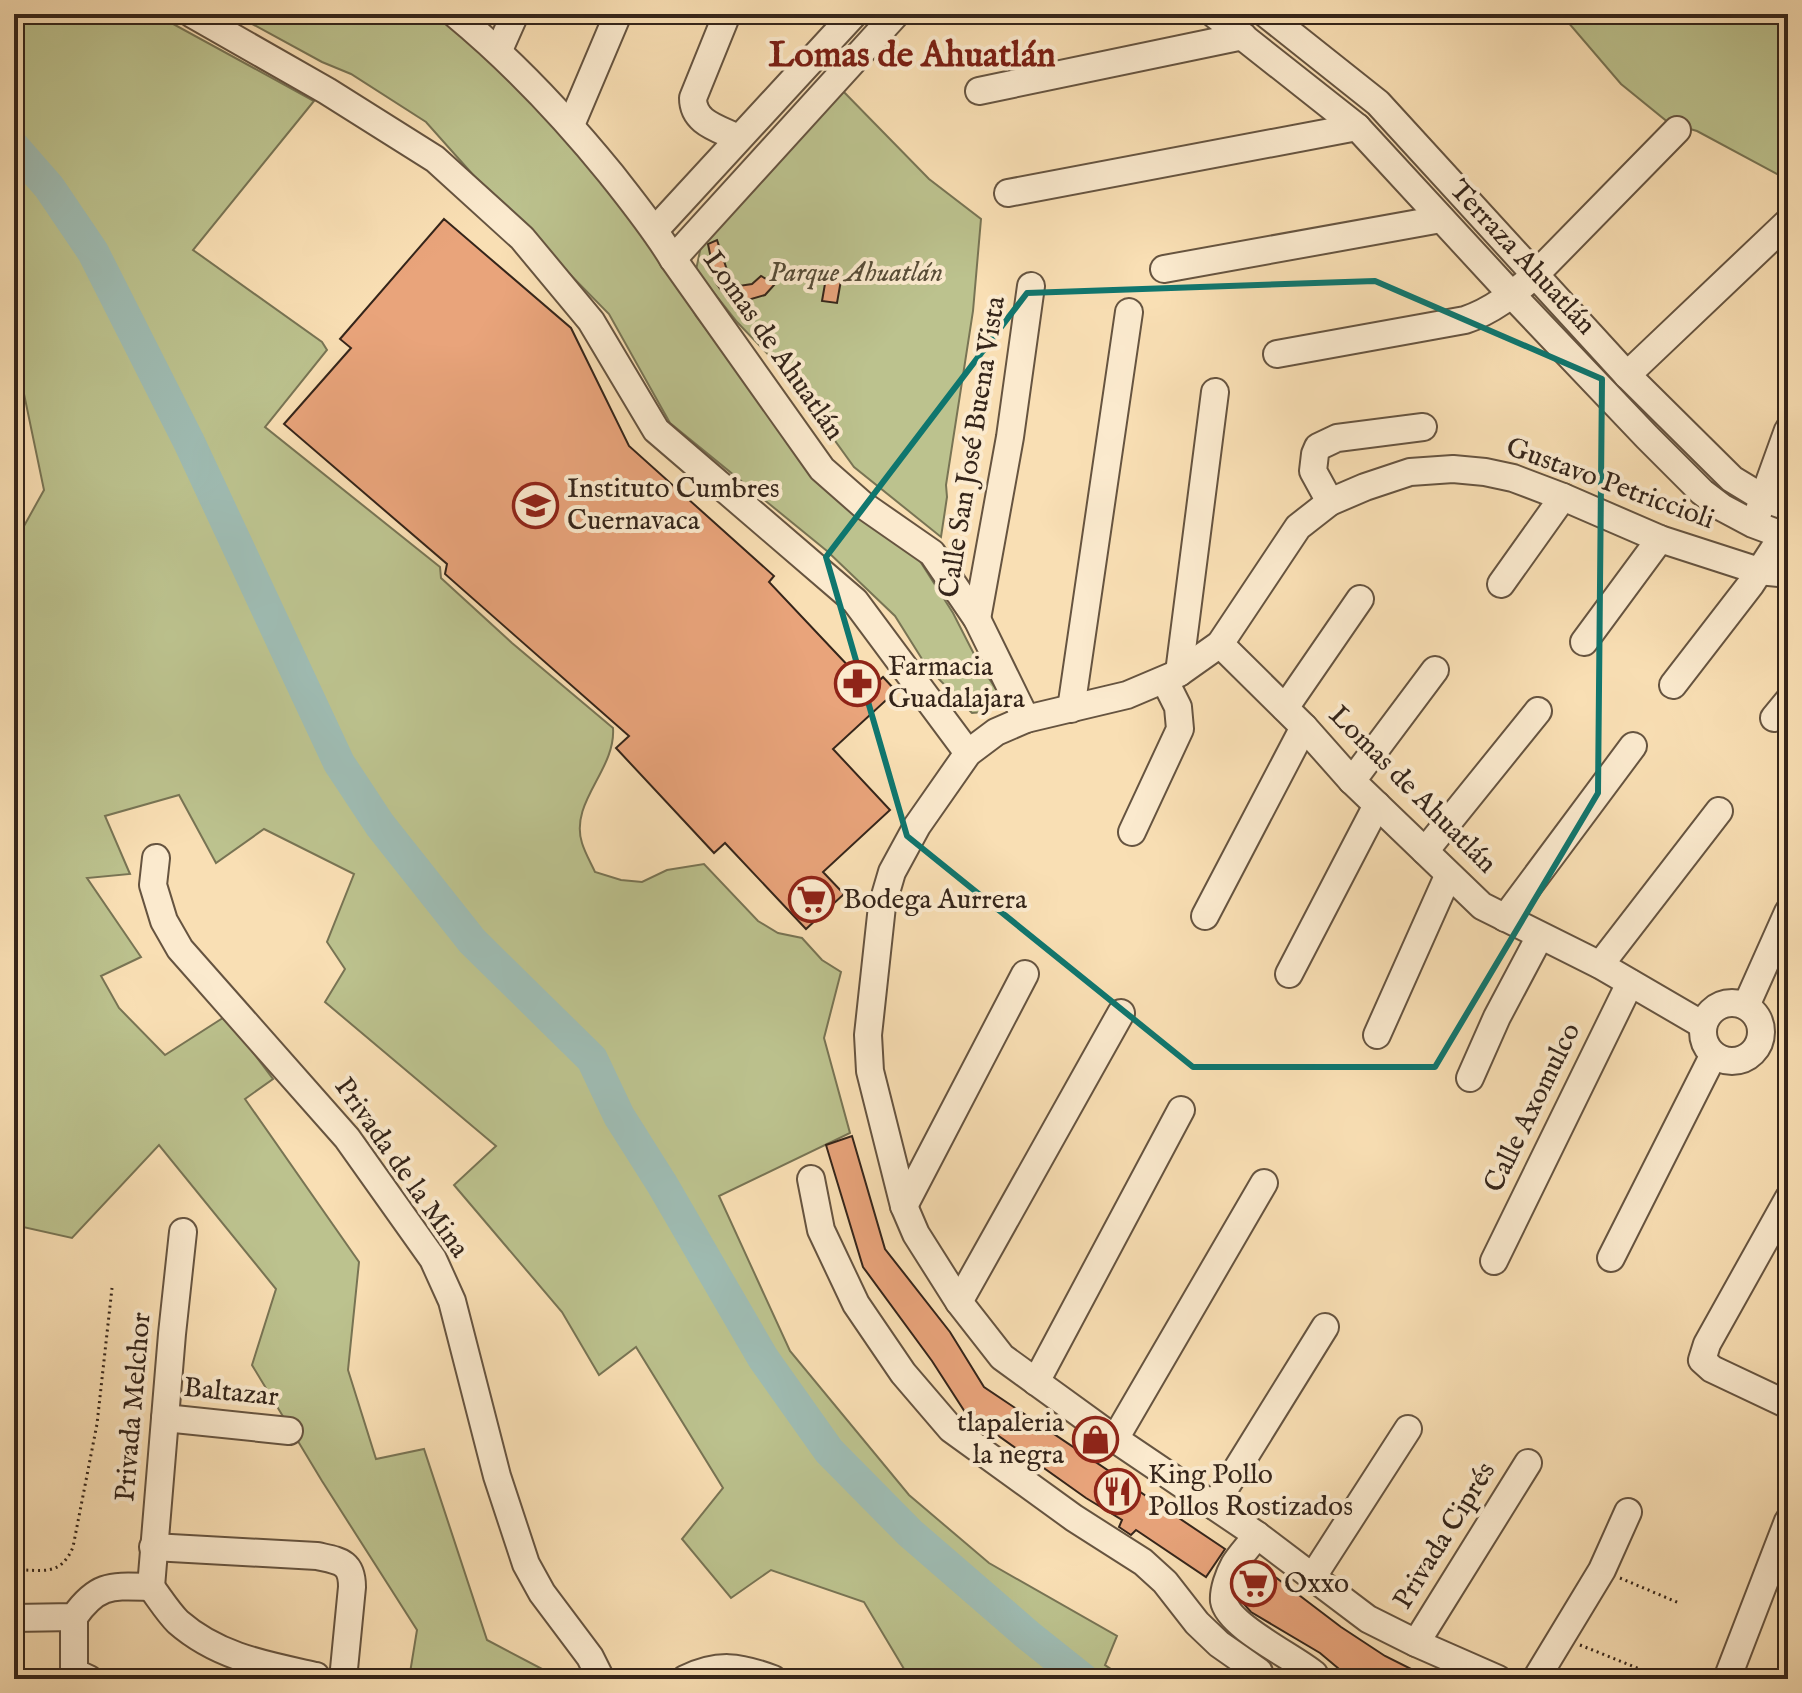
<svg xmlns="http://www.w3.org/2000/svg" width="1802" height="1693" font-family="'IM FELL English',serif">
<rect width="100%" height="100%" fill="#f9dfb4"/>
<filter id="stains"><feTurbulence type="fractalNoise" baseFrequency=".0025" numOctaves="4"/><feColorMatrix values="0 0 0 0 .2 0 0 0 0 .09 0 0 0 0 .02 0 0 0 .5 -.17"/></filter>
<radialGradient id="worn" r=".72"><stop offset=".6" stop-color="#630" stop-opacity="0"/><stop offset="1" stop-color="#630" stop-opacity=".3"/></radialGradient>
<!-- green -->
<g fill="#bcc28e" stroke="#787454" stroke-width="2">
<path d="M 14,14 L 155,14 L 314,101 L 193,250 L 322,342 L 327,350 L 265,427 L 440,567 L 441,578 L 512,643 L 613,728 C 616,770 569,802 582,843 C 585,853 591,863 595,872 L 621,880 L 642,882 L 667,870 L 704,864 L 758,921 L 778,933 L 802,938 L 822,960 L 841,972 L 824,1038 L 850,1133 L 719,1196 L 790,1351 L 909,1495 L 989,1563 L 1117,1636 L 1105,1665 L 1126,1679 L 910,1679 L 864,1602 L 771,1570 L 731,1598 L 682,1539 L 723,1488 L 636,1347 L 599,1375 L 562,1312 L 454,1185 L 496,1146 L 325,1002 L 345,969 L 327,942 L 354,874 L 264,829 L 216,863 L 179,795 L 105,816 L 130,874 L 87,878 L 141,957 L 101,976 L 119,1008 L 165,1055 L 226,1016 L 273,1079 L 245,1099 L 359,1262 L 348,1370 L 376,1459 L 424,1449 L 487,1640 L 546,1671 L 543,1679 L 409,1679 L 417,1630 L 322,1481 L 252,1365 L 276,1289 L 159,1145 L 72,1238 L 14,1225 L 14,544 L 44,490 L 14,346 Z"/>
<path d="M 234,14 L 444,14 L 637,210 L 696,316 L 734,366 L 918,558 L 953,613 L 977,660 L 1003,700 L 984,712 L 972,713 L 927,667 L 895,616 L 827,551 L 670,423 L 609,314 L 483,186 L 426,122 L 351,74 L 322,62 Z"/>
<path d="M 1561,14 L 1788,14 L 1788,180 L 1697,131 L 1669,123 L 1621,84 Z"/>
<path d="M 839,87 L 929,179 L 981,219 L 973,311 L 946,485 L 947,497 L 941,537 L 854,467 L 786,373 L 737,322 L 696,270 L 701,246 Z"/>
</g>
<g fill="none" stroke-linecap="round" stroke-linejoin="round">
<!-- river -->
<path stroke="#9fbcb3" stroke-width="32" d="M 14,147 L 49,187 L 93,252 L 189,442 L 339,763 L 380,825 L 472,941 L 592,1059 L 619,1116 L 662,1184 L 763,1358 L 829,1451 L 910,1533 L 1029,1636 L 1083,1679"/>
</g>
<!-- building -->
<g fill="#e9a47b" stroke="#35251a" stroke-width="2">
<path d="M 444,219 L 571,328 L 629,446 L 774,576 L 769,582 L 870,689 L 883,677 L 896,691 L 833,749 L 890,810 L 823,872 L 844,894 L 806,929 L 725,843 L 714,853 L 616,748 L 629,736 L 445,574 L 447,564 L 284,424 L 351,348 L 340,339 Z"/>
<path d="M 717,240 L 730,279 L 739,286 L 752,284 L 761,276 L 775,284 L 765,295 L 741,302 L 728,298 L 721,290 L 716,283 L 708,244 Z"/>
<path d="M 826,278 L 841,280 L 837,303 L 822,301 Z"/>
<path d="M 852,1136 L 885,1249 L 950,1332 L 984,1387 L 1225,1549 L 1206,1577 L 1136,1530 L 1131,1535 L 1119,1527 L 1122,1520 L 1086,1498 L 965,1412 L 932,1361 L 863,1267 L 826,1145 Z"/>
<path d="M 1258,1564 L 1341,1627 L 1385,1656 L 1431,1679 L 1351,1679 L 1320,1653 L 1251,1612 L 1242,1602 L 1240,1594 L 1245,1579 Z"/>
</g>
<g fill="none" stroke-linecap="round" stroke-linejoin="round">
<defs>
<g id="minor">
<path d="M 192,14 L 327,91 L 435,159 L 522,238 L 591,321 L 656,430 L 855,601 L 968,753"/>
<path d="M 455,14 C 513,62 563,115 611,174 C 633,202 655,229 673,259 L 822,469 L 863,505 L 932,553 L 977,619 L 1026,719"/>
<path d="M 727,14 L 693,98 C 693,123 718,128 738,138"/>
<path d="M 1214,14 L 1357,127 L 1512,295 L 1647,437 L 1702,492 L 1723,508 L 1753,524 L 1788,537"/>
<path d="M 1266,14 L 1378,103 L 1627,375 L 1732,479 L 1765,499 L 1788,507"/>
<path d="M 499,50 L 515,14"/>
<path d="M 979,91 L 1243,36"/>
<path d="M 571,125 L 618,14"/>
<path d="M 1008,193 L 1357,127"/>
<path d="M 655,230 L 854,14"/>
<path d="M 673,259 L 896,14"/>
<path d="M 1164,269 L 1441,219"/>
<path d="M 1277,354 L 1465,320 C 1492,311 1513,294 1534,276 L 1677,130"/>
<path d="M 1627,375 L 1788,222"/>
<path d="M 1330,502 L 1313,471 L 1315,454 L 1318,447 L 1337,438 L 1423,427"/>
<path d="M 1758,513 L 1788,430"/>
<path d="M 1501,584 L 1563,497"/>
<path d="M 977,619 L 1010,437 L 1031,286"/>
<path d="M 1584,642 L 1660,539"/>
<path d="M 1220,644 L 1304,727 L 1352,781 L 1482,906 L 1600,965 L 1703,1025"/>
<path d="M 1179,673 L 1215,392"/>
<path d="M 1673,685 L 1751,584 L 1783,535"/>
<path d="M 1285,708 L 1360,599"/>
<path d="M 1071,709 L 1129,312"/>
<path d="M 1774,718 L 1788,701"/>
<path d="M 1352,781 L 1435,670"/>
<path d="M 1132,832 L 1180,729 L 1178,707 L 1165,681"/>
<path d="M 1425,851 L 1538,711"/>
<path d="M 156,858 L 153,885 L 164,921 L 180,949 L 347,1138 L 433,1259 L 452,1301 L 497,1476 L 526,1564 L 542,1593 L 590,1657 L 601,1679"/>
<path d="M 1205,916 L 1304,727"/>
<path d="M 1505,918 L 1633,746"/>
<path d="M 1600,965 L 1719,811"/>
<path d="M 1289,974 L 1377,805"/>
<circle cx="1732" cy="1032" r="29"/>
<path d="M 1746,1006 L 1788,912"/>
<path d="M 1377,1035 L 1448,876"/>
<path d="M 1470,1078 L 1497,1017 L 1540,936"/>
<path d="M 811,1179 L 821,1230 L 856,1304 L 903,1373 L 951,1429 L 1074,1518 L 1143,1562 L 1165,1582 L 1197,1623 L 1219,1644 L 1259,1672 L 1261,1679"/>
<path d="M 1788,1199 L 1707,1344 L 1702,1360 L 1712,1369 L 1788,1405"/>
<path d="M 904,1206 L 1025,974"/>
<path d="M 1611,1258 L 1713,1056"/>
<path d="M 1494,1261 L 1630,983"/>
<path d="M 959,1302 L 1121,1013"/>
<path d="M 1036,1382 L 1181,1110"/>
<path d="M 165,1418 L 289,1431"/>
<path d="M 1115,1439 L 1264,1183"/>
<path d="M 1214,1506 L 1325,1327"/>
<path d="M 1257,1535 C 1250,1545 1240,1555 1234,1565 C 1229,1574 1223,1590 1224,1601 C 1228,1626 1294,1657 1314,1674 L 1314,1679"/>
<path d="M 153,1547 L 317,1556 C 339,1561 352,1561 352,1587 L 344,1669"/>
<path d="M 1312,1578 L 1408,1429"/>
<path d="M 151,1587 L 172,1334 L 183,1232"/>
<path d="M 151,1587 C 160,1599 168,1612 178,1622 C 218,1657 266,1665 316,1676"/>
<path d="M 74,1617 L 74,1672 L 89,1679"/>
<path d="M 14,1618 L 74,1617 C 98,1583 112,1586 151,1587"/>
<path d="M 1416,1643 L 1528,1463"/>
<path d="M 685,1679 C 718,1663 739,1666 773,1679"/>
<path d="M 1498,1679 L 1416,1643 L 1368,1619 L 1257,1535 L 1115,1439 L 1002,1357 L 959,1302 L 916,1234 L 904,1206 L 870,1071 L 868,1035 L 882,906 L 892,872 L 917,826 L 968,753 L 996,732 L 1026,719 L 1127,695 L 1179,673 L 1220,644 L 1298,527 L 1330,502 L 1365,487 L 1410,472 L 1453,469 L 1485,472 L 1513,478 L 1563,497 L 1660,539 L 1759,571 L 1788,574"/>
<path d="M 1536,1679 L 1602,1570 L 1628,1512"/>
<path d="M 1727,1679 L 1788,1521"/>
</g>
</defs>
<!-- minor casing -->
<use href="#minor" stroke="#665440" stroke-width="30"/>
<!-- path -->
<g stroke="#35251a" stroke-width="3" stroke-dasharray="2 4" stroke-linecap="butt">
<path d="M 14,1570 C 41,1569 60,1578 73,1547 L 97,1424 L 112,1288"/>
<path d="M 1620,1578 L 1679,1603"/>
<path d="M 1580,1645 L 1647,1672"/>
</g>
<!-- minor -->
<use href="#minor" stroke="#fbeace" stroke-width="26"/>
</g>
<!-- marked area -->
<path fill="none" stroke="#0f766e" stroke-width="6" stroke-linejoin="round" d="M 1375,281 L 1602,379 L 1598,793 L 1435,1067 L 1193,1067 L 907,836 L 826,557 L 1027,293 Z"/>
<!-- icons -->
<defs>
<symbol id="school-ring" viewBox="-11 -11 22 22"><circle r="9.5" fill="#fbeace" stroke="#8f2418" stroke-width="1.5"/><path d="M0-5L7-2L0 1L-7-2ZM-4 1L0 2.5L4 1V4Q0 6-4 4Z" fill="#8f2418"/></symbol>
<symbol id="pharmacy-ring" viewBox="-11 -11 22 22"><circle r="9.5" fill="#fbeace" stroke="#8f2418" stroke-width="1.5"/><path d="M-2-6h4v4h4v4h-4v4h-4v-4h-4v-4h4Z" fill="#8f2418"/></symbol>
<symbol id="supermarket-ring" viewBox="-11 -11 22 22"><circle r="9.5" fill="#fbeace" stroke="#8f2418" stroke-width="1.5"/><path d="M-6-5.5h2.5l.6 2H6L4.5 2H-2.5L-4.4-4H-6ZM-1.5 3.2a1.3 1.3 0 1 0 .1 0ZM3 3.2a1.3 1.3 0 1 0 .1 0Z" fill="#8f2418"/></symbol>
<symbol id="shop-ring" viewBox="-11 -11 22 22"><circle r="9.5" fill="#fbeace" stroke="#8f2418" stroke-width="1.5"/><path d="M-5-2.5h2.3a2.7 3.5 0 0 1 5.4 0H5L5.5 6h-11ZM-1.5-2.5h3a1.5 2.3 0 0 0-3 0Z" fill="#8f2418"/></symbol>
<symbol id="restaurant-ring" viewBox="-11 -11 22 22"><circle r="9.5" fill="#fbeace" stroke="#8f2418" stroke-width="1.5"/><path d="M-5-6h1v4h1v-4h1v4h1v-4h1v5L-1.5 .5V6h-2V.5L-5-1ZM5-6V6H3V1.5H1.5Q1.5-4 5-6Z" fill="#8f2418"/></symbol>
</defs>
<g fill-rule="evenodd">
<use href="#school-ring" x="510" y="480" width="51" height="51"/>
<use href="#pharmacy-ring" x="832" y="658" width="51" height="51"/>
<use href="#supermarket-ring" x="786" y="874" width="51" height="51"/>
<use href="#shop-ring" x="1070" y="1414" width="51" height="51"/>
<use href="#restaurant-ring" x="1092" y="1466" width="51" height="51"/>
<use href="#supermarket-ring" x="1228" y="1558" width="51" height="51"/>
</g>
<g text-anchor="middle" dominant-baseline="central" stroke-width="8" stroke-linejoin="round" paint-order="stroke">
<!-- street labels -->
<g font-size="28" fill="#35251a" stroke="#fbeace">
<text transform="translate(1522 258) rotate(47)">Terraza Ahuatlán</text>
<text transform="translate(773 346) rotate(55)">Lomas de Ahuatlán</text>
<text transform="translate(973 447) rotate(-81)">Calle San José Buena Vista</text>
<text transform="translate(1610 484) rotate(20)">Gustavo Petriccioli</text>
<text transform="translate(1412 790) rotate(45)">Lomas de Ahuatlán</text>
<text transform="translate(1533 1108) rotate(-64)">Calle Axomulco</text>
<text transform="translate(401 1168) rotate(55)">Privada de la Mina</text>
<text transform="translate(231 1393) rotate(6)">Baltazar</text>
<text transform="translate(134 1407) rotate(-85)">Privada Melchor</text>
<text transform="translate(1445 1536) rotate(-58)">Privada Ciprés</text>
</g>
<!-- park labels -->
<g font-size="28" font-style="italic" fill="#574c37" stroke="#fbeace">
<text x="856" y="273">Parque Ahuatlán</text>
</g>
<!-- poi labels -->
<g font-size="28" fill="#35251a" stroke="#fbeace" text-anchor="start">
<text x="567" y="489">Instituto Cumbres<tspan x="567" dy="32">Cuernavaca</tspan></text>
<text x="888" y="667">Farmacia<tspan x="888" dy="32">Guadalajara</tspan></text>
<text x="843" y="900">Bodega Aurrera</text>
<text x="1064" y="1423" text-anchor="end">tlapaleria<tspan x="1064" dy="32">la negra</tspan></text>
<text x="1148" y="1475">King Pollo<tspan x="1148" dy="32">Pollos Rostizados</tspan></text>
<text x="1284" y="1584">Oxxo</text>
</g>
<!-- district labels -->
<g font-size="36" font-weight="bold" fill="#7a1f14" stroke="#fbeace">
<text x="912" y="56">Lomas de Ahuatlán</text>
</g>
</g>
<!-- margin -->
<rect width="1802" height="1693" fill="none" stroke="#f9dfb4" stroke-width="48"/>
<rect x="16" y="16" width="1770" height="1661" fill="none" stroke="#35251a" stroke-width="4"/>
<rect x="24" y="24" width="1754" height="1645" fill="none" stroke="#35251a" stroke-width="2"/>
<rect width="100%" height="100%" filter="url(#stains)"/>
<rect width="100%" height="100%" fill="url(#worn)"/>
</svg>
